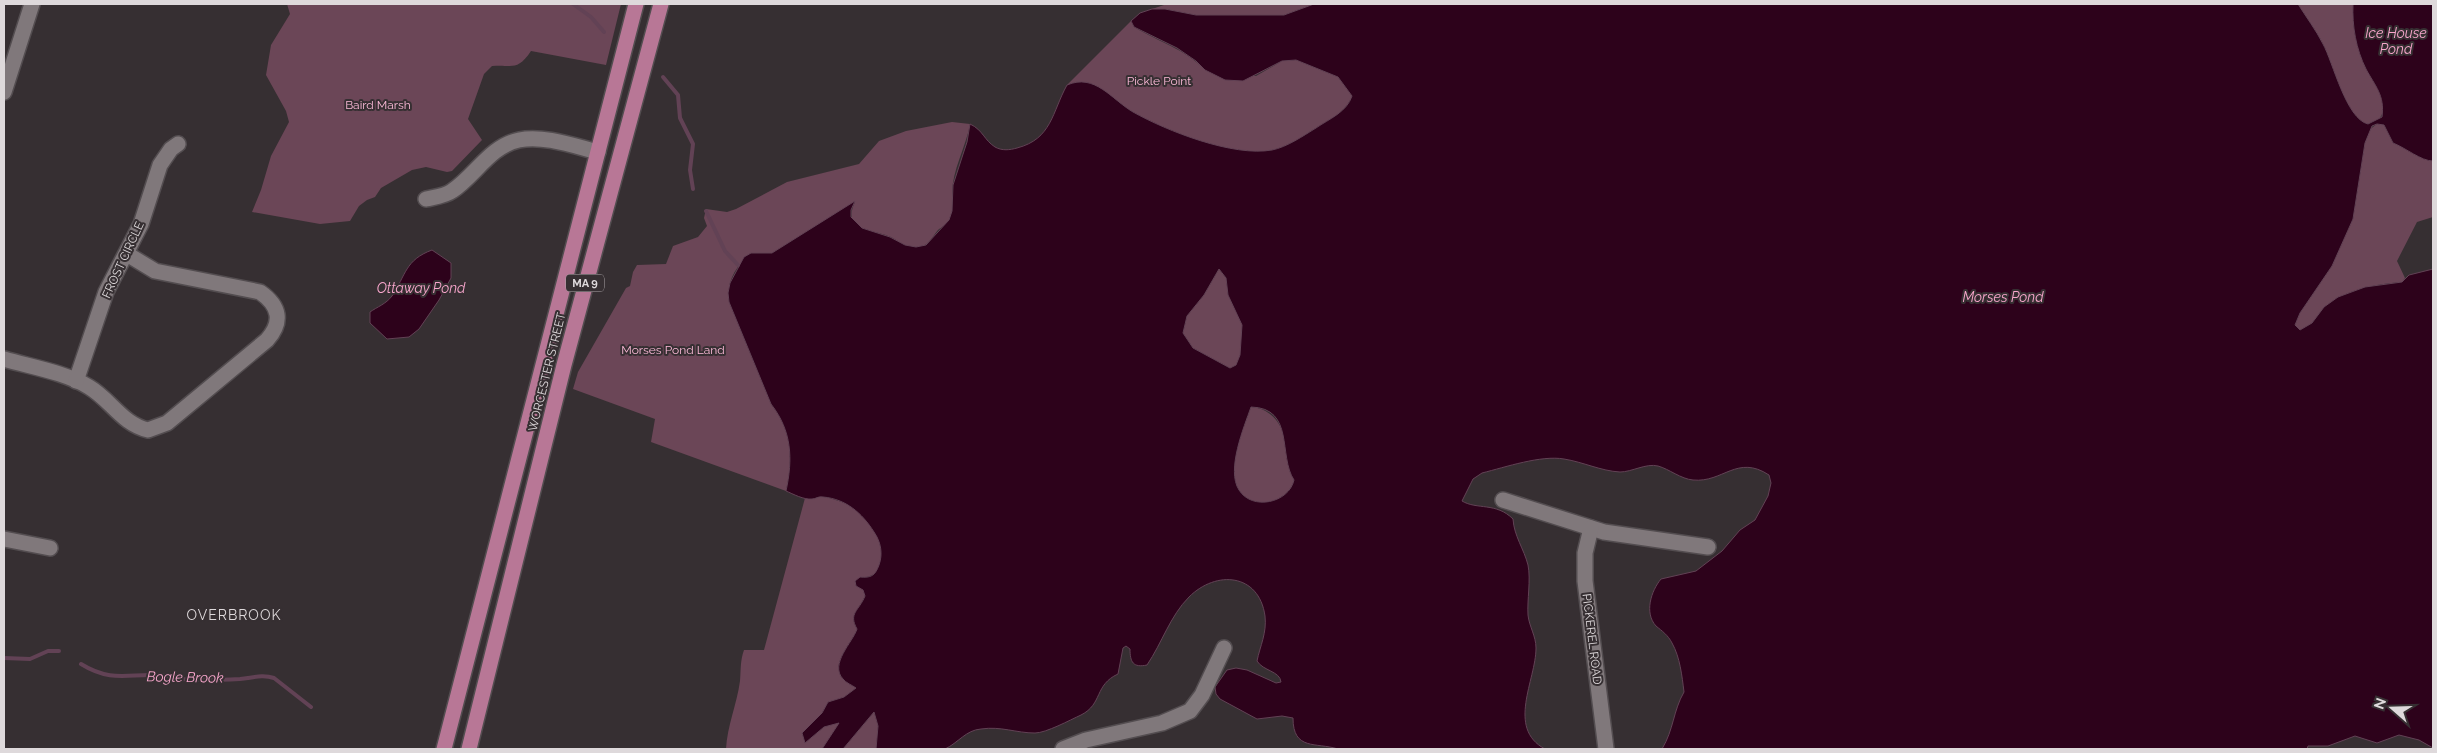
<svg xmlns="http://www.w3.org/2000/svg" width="2437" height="753" font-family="Raleway,sans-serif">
<rect width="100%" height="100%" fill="#362f32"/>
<!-- green -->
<g fill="#6b4657">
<path d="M 287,4 L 621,4 L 606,65 L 531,51 C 517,72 512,64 492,66 L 484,74 L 468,119 L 482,140 L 452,171 L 447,172 L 426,167 L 412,170 L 381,188 L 375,197 L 367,200 L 359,206 L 350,221 L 320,224 L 252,212 L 261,190 L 271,156 L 289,122 L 286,111 L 266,75 L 271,45 L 290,14 Z"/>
<path d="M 1167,4 L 1314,4 L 1284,15 L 1196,15 L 1165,9 L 1152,9 Z"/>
<path d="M 2298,4 L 2353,4 C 2353,17 2353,30 2357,43 C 2359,51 2362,61 2366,69 C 2373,82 2392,105 2379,119 L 2368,124 C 2346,119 2333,62 2323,44 C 2316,30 2306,17 2298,4 Z"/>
<path d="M 1131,21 L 1134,27 C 1159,42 1185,49 1205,70 L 1256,76 L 1282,61 L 1296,60 L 1338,77 L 1352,96 C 1346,112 1330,119 1316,128 C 1303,136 1287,147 1272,150 C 1233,157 1167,131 1133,112 C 1112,100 1093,74 1067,85 Z"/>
<path d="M 952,122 L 970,124 C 966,147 952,170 952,194 C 952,203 954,212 949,220 C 947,224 942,227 938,230 C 931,238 928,248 915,247 C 906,247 898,241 891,237 C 874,229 841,231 855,202 L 772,253 L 751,253 C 736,266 726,281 729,302 L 771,404 C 792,431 793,459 786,491 L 651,442 L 655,419 L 573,389 L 578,372 L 626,288 L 630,286 L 633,272 L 637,265 L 666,264 L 673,246 L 698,237 L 707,226 L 704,218 L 706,209 L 727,212 L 736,209 L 787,182 L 859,164 L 879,141 L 906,131 Z"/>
<path d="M 2377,124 L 2384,125 L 2393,143 C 2407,148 2420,160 2433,161 L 2433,217 L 2417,222 L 2397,261 L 2405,278 L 2402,282 C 2380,284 2357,287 2338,298 C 2324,305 2313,328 2300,330 L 2295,325 L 2300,313 L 2332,266 L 2353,219 L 2365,143 L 2369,130 Z"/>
<path d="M 1219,269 L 1226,278 L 1228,295 L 1243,325 L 1240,355 L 1236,365 L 1230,368 L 1193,348 L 1183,333 L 1187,316 L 1204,295 Z"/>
<path d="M 1251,407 C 1287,410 1288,452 1294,480 C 1289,503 1252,511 1239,490 C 1226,469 1244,427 1251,407 Z"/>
<path d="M 821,496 C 833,499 846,502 857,510 C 865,517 877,531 880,542 C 884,559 881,579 860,577 L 865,596 C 859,610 848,615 857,629 C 853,642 829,664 843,679 C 846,682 852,685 856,688 L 844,697 L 828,702 L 822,713 L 802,733 L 805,743 L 824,727 L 840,722 L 822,749 L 726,749 C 727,726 737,704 740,681 C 741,670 740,661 744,650 L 764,650 L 805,498 L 811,499 Z"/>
<path d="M 874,712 L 878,726 L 876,749 L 843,749 Z"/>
</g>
<!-- water -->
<g fill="#2d021b" stroke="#624255" fill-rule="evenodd">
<path d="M 1314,4 L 2298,4 C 2306,17 2316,30 2323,44 C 2333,62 2346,119 2368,124 L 2382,117 C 2385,95 2375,86 2366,69 C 2356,49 2352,26 2353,4 L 2433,4 L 2433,161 C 2421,161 2406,148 2393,143 L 2384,125 L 2377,124 L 2372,126 L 2365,143 L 2353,219 L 2332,266 L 2300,313 L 2295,325 L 2300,330 L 2312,323 L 2324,307 L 2338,297 L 2365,287 L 2402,282 L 2409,275 L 2433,269 L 2433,748 L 2419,740 L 2399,735 L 2377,743 L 2355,736 L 2328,746 L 2308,746 L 2307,749 L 1662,749 C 1674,729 1673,711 1684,692 C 1682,676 1680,657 1672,643 C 1668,635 1662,631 1656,626 C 1644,613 1651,591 1661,579 L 1696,571 L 1722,551 L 1740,530 L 1755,520 L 1768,496 L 1771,483 L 1769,475 C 1737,454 1723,483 1693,480 C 1681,479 1669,469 1658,466 C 1646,463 1632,472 1620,472 C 1601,471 1583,462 1564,459 C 1541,455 1506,467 1482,473 L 1473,479 L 1462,501 C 1477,510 1496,502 1513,519 C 1514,536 1524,549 1528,565 C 1531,580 1527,600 1528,615 C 1529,626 1536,636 1536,648 C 1536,680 1506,728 1545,749 L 1338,749 C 1316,742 1293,751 1293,718 L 1282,716 L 1257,719 L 1220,699 L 1216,694 L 1215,687 L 1227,670 L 1236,668 L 1247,670 L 1276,683 L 1281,682 C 1280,671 1263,671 1257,661 C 1260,646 1267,633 1265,616 C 1259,573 1216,570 1189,597 C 1170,616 1162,643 1147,665 C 1133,668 1130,662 1130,649 L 1126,646 L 1123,648 L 1118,674 C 1094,685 1103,704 1081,715 C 1070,720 1046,733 1035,733 C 1016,733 1001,726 981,729 C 966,730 958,743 945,749 C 935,753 889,749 876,749 L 878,726 L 874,712 L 843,749 L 822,749 L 839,723 L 824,727 L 805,743 L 802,733 L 822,713 L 828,702 L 844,697 L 856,688 C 852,685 846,683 843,679 C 829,664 853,642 857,629 C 848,613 859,611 865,596 L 863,590 L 856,586 L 855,581 L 860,577 C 871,578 875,576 879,565 C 883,554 881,542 874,532 C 862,513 846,499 823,497 C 818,496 816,499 812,499 C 804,500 793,494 786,491 C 793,459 792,431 771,404 L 729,302 L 728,293 L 730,283 L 744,257 L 751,253 L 772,253 L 855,201 L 851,210 L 851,217 L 862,228 L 890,237 L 905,245 L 916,247 L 926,245 L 949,220 L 952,211 L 953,185 L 967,142 L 970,124 C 983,130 984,140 995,147 C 1002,151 1010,150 1017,148 C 1052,139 1052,112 1067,85 C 1095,73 1111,99 1133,112 C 1167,131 1233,157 1272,150 C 1287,147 1303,136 1316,128 C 1329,119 1347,112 1352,96 L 1338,77 L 1296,60 L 1282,61 L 1243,81 L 1225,80 L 1205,70 L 1196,61 L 1177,48 L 1134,27 L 1131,21 L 1140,13 L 1152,9 L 1165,9 L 1196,15 L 1284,15 ZM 1219,269 L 1226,278 L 1228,295 L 1242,325 L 1240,355 L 1236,365 L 1230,368 L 1193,348 L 1183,333 L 1187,316 L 1204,295 ZM 1251,407 C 1295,408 1278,456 1294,480 C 1289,503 1252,511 1239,490 C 1226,470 1244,427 1251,407 Z"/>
<path d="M 432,250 L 451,263 L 451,278 L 439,300 L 419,329 L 409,337 L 387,339 L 370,323 L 370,312 C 377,307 386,304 392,296 C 406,275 405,260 432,250 Z"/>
</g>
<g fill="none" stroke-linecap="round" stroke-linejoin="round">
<!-- stream -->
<g stroke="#624255" stroke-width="4">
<path d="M 573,4 L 591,17 L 604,32"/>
<path d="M 663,77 L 678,95 L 680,118 L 693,144 L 690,170 L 693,189"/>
<path d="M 706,211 L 725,251 L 738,265"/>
<path d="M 4,658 L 30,659 L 48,651 L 59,651"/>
<path d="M 81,664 C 115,685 133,671 167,676 C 172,676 177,679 182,679 C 200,681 221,680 240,679 C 252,678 262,674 274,678 L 311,707"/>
</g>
<defs>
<g id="minor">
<path d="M 4,92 L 32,4"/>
<path d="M 426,199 C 435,197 445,196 452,191 C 475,176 490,146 519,140 C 544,135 574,146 598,152"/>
<path d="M 4,359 C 31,367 64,372 89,387 C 111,400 122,424 148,430 L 167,423 L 267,340 C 283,322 280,306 260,292 L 155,271 L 127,254"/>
<path d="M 76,381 L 106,292 L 141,224 L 160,165 L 171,149 L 178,144"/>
<path d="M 1503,500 L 1604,532 L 1708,547"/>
<path d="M 1591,528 L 1585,553 L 1585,581 L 1606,749"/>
<path d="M 4,539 L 50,548"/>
<path d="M 1063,749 L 1086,740 L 1162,723 L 1190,711 L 1202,695 L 1224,648"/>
</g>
<g id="highway">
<path d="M 444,749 L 636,4"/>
<path d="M 469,749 L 564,365 L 661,4"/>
</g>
</defs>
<!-- minor casing -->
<use href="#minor" stroke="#534d50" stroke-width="18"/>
<!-- highway casing -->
<use href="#highway" stroke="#534d50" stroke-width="18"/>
<!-- minor -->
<use href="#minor" stroke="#80787b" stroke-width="15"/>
<!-- highway -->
<use href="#highway" stroke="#b87796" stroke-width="15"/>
</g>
<g text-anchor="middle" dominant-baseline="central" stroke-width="4" stroke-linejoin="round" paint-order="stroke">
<!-- shield labels -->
<rect fill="#362f32" stroke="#aca6a8" stroke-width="1" x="566" y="274.5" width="38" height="17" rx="4"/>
<g font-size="11" font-weight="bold" fill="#ded9db">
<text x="585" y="283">MA 9</text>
</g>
<!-- park labels -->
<g font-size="12" fill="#fcbad8" stroke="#362f32">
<text x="1159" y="81">Pickle Point</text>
<text x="378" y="105">Baird Marsh</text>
<text x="673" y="350">Morses Pond Land</text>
</g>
<!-- street labels -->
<g font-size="12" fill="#ded9db" stroke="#362f32">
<text transform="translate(123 260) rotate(-65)">FROST CIRCLE</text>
<text transform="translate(547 372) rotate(-76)">WORCESTER STREET</text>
<text transform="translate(1592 639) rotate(83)">PICKEREL ROAD</text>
</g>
<!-- water labels -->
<g font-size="14" font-style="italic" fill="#f8a6cc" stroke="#362f32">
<text x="2396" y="33">Ice House<tspan x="2396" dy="16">Pond</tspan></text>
<text x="421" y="288">Ottaway Pond</text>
<text x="2003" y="297">Morses Pond</text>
<text transform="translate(185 677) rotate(1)">Bogle Brook</text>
</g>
<!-- neighbourhood labels -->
<g font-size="14" letter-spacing="1" fill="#ded9db" stroke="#362f32">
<text x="234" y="615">OVERBROOK</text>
</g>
</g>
<!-- border -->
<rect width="2437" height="753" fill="none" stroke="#ded9db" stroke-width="10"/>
<!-- north arrow -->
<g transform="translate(2392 708) rotate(290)" stroke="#362f32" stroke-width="4" paint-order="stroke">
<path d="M0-4L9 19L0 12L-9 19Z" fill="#ded9db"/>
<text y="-8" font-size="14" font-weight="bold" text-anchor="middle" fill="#ded9db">N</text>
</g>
</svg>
